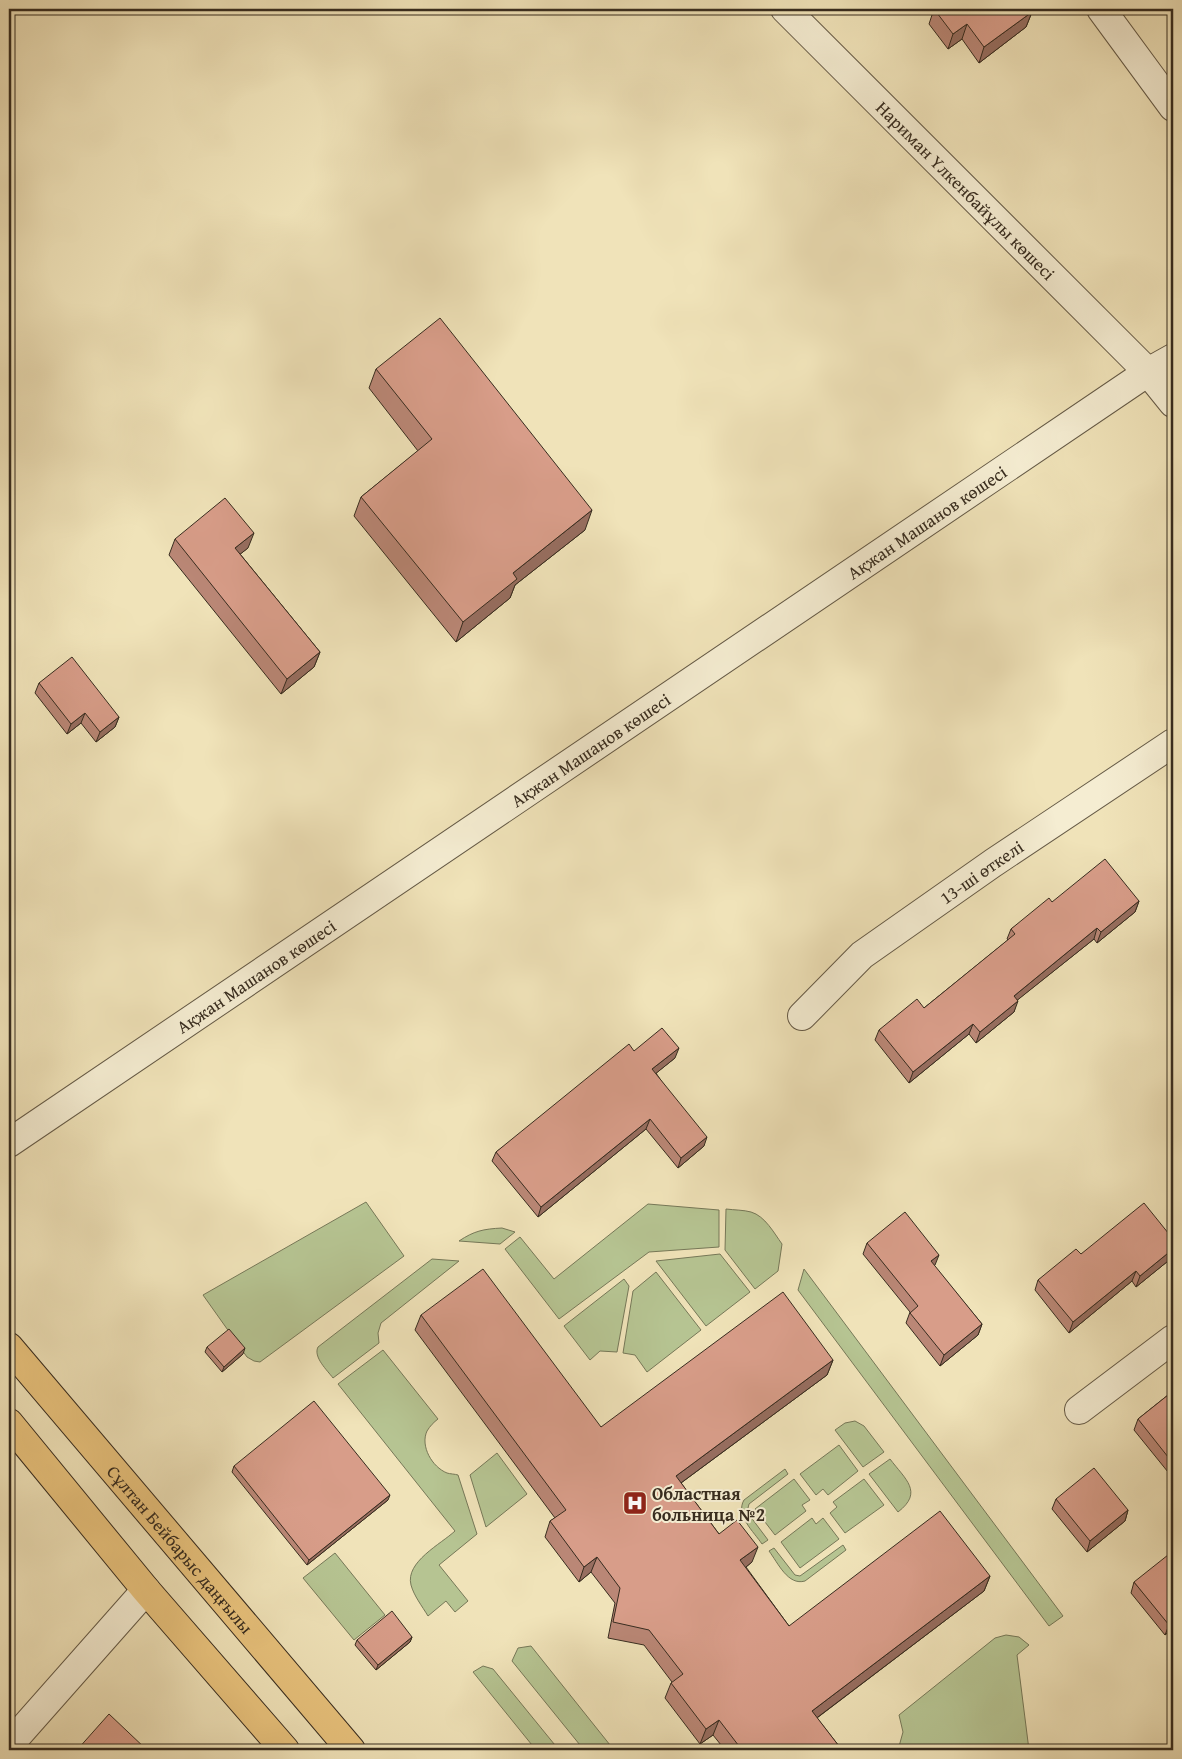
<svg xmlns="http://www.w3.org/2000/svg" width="1182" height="1759" font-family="'Gentium Book Plus',serif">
<rect width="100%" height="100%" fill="#f0e3b9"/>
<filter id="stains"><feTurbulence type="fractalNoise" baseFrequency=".004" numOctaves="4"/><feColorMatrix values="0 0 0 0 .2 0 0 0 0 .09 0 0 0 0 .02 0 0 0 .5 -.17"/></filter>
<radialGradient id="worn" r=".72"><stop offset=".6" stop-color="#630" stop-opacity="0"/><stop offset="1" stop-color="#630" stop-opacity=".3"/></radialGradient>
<!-- green -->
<g fill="#b6c492" stroke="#767858">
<path d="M 366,1202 L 404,1256 L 260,1362 L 254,1361 L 247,1357 L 203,1295 Z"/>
<path d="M 648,1204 L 719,1210 L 719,1247 L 649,1252 L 559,1319 L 505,1249 L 520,1237 L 554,1279 Z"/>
<path d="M 726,1209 C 734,1210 744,1210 751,1212 C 765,1216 774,1233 782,1244 L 778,1271 L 755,1289 L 725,1250 Z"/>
<path d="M 502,1228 L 515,1232 L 500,1244 L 459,1241 C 474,1231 483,1229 502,1228 Z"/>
<path d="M 720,1254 L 750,1292 L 706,1326 L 656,1261 Z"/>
<path d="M 432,1259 L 459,1261 L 381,1323 L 378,1333 L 379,1343 L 333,1378 C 327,1370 313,1357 318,1347 Z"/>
<path d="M 804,1269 L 1063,1616 L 1049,1626 L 798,1290 Z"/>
<path d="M 656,1272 L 701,1330 L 647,1372 L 635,1355 L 623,1353 L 633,1291 Z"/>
<path d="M 624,1279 L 629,1286 L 617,1352 L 600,1351 L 590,1360 L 564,1326 Z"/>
<path d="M 383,1350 L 438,1419 C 434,1422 430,1426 427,1431 C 420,1446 432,1467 447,1473 C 450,1474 455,1474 458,1475 L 477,1534 L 439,1565 L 468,1601 L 455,1612 L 446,1601 L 428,1616 C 422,1606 414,1596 411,1585 C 405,1562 441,1544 455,1531 L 338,1384 Z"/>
<path d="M 855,1421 L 864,1426 L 884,1452 L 863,1467 L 835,1430 L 845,1423 Z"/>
<path d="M 839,1445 L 858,1471 L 828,1495 L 823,1489 L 816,1495 L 800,1474 Z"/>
<path d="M 497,1453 L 527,1494 L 486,1527 L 470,1475 Z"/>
<path d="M 890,1459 C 905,1479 924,1492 898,1512 L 869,1474 Z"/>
<path d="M 785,1469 L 788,1474 L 749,1504 L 747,1512 L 768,1540 L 762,1544 C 754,1532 735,1515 744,1500 Z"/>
<path d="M 794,1479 L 810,1500 L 802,1505 L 806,1511 L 775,1535 L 755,1509 Z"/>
<path d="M 864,1479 L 884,1505 L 845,1533 L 830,1513 L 837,1507 L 833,1502 Z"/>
<path d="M 812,1518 L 816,1524 L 823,1518 L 839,1539 L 800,1568 L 781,1542 Z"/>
<path d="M 843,1545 L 846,1550 L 805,1581 C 788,1586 778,1563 769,1551 L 774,1548 L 795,1575 L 800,1576 Z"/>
<path d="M 335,1553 L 385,1615 L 354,1640 L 303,1578 Z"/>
<path d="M 1006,1635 L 1019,1637 L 1029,1645 L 1017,1655 L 1029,1750 L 898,1750 L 903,1732 L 899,1715 L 995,1638 Z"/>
<path d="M 531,1646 L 614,1750 L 584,1750 L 512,1661 L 518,1648 Z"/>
<path d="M 483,1666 L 493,1669 L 559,1750 L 536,1750 L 473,1672 Z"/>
</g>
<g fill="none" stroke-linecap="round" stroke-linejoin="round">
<defs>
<g id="minor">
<path id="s1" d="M 785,9 L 1148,372 L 1173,403"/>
<path d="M 1101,9 L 1173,107"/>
<path id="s2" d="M 802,1016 L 862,955 L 993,863 L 1173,743"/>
<path id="s3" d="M 9,1143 L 1148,372 L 1173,358"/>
<path d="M 1079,1410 L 1173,1339"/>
<path d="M 9,1745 L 146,1590"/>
</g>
<g id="major">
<path id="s4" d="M 9,1347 L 351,1750"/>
<path d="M 9,1423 L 146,1590 L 285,1750"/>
</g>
</defs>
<!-- minor casing -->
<use href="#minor" stroke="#655a46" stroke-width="30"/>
<!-- major casing -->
<use href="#major" stroke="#372c1f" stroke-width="30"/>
<!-- minor -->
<use href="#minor" stroke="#f5edd2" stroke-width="28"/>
<!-- major -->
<use href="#major" stroke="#e8c27c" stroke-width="28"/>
</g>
<!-- wall -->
<g fill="#ba8776" stroke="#372c1f">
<path d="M 934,9 L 1032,12 L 1026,27 L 979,63 L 962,39 L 948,49 L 929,24 Z"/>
<path d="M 376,369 L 585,530 L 515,585 L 510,598 L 456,642 L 354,516 L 361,497 L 418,451 L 369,388 Z"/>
<path d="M 175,539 L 248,548 L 240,554 L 320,652 L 314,667 L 281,694 L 169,555 Z"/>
<path d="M 39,683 L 119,717 L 115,727 L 96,742 L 81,723 L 67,734 L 35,693 Z"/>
<path d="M 1139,901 L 1135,912 L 1097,943 L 1094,939 L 1017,1000 L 1014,1012 L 976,1043 L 969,1034 L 909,1083 L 875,1040 L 879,1030 L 924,1008 L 1008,940 L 1007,939 L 1011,929 L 1052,902 Z"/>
<path d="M 634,1051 L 675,1058 L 656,1073 L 704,1146 L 678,1168 L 646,1129 L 538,1217 L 492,1161 L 496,1152 Z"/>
<path d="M 1173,1239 L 1173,1257 L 1136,1287 L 1132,1281 L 1069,1333 L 1035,1290 L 1038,1280 L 1081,1254 Z"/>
<path d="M 867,1243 L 935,1265 L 934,1266 L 982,1324 L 978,1335 L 940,1366 L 906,1323 L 910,1312 L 863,1254 Z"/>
<path d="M 421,1315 L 601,1427 L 833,1360 L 827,1375 L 681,1483 L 719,1534 L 752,1562 L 746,1567 L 789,1626 L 990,1576 L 984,1591 L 817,1718 L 842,1750 L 725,1750 L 713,1735 L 700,1744 L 665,1698 L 671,1683 L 672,1682 L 644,1645 L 608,1638 L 615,1603 L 591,1572 L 579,1582 L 545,1537 L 550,1521 L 555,1518 L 415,1330 Z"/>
<path d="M 207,1347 L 243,1354 L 222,1372 L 205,1352 Z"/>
<path d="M 1173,1391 L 1173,1468 L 1168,1472 L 1134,1430 L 1138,1419 Z"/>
<path d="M 234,1466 L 388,1500 L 307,1565 L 232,1472 Z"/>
<path d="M 1056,1499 L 1128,1510 L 1125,1521 L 1087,1552 L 1052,1509 Z"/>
<path d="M 1134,1582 L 1173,1628 L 1165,1635 L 1131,1593 Z"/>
<path d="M 412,1637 L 410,1642 L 376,1670 L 355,1645 L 357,1640 Z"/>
</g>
<!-- shaded-wall -->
<g fill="#976e60" stroke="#372c1f">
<path d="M 1032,12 L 1026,27 L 979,63 L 984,47 Z"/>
<path d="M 967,24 L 962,39 L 948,49 L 953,34 Z"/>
<path d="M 592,510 L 585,530 L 515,585 L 510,598 L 456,642 L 463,622 L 513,573 Z"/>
<path d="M 254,533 L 248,548 L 229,563 L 235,548 Z"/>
<path d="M 320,652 L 314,667 L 281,694 L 287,679 Z"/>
<path d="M 85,713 L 81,723 L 67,734 L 71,724 Z"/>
<path d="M 119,717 L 115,727 L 96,742 L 100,732 Z"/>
<path d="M 1139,901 L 1135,912 L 1097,943 L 1101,932 Z"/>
<path d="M 1097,928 L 1094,939 L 1010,1006 L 1014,996 Z"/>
<path d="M 1018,1001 L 1014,1012 L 976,1043 L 980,1032 Z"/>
<path d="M 973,1024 L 969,1034 L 909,1083 L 913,1072 Z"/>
<path d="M 679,1048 L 675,1058 L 649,1079 L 652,1069 Z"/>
<path d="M 650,1119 L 646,1129 L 538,1217 L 541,1207 Z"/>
<path d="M 707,1137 L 704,1146 L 678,1168 L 681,1158 Z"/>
<path d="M 1173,1249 L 1173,1257 L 1136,1287 L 1140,1276 Z"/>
<path d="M 939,1255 L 935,1265 L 927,1272 L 931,1261 Z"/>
<path d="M 1136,1271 L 1132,1281 L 1069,1333 L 1073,1322 Z"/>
<path d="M 982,1324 L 978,1335 L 940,1366 L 944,1355 Z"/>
<path d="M 245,1348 L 243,1354 L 222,1372 L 224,1367 Z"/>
<path d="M 833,1360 L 827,1375 L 670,1491 L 676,1476 Z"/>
<path d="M 1173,1461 L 1173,1468 L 1168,1472 L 1172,1462 Z"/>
<path d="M 390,1495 L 388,1500 L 307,1565 L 309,1560 Z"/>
<path d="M 1128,1510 L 1125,1521 L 1087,1552 L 1090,1541 Z"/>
<path d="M 758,1547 L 752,1562 L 735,1576 L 740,1560 Z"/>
<path d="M 597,1557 L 591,1572 L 579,1582 L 584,1567 Z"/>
<path d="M 990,1576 L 984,1591 L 806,1726 L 812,1711 Z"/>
<path d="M 1173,1621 L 1173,1628 L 1165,1635 L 1169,1625 Z"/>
<path d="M 412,1637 L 410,1642 L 376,1670 L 378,1665 Z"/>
<path d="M 719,1720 L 713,1735 L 700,1744 L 706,1729 Z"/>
</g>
<!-- building -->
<g fill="#d89d89" stroke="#372c1f">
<path d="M 934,9 L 1030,9 L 1032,12 L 984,47 L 967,24 L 953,34 Z"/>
<path d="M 440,318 L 592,510 L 513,573 L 517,579 L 463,622 L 361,497 L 432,439 L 376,369 Z"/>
<path d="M 225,498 L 254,533 L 235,548 L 320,652 L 287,679 L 175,539 Z"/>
<path d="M 72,657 L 119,717 L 100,732 L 85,713 L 71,724 L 39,683 Z"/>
<path d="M 1105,859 L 1139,901 L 1101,932 L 1097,928 L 1014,996 L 1018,1001 L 980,1032 L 973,1024 L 913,1072 L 879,1030 L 917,999 L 924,1008 L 1015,934 L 1011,929 L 1049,898 L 1052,902 Z"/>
<path d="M 662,1028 L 679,1048 L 652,1069 L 707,1137 L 681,1158 L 650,1119 L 541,1207 L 496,1152 L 629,1044 L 634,1051 Z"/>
<path d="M 1144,1203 L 1173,1239 L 1173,1249 L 1140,1276 L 1136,1271 L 1073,1322 L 1038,1280 L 1076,1249 L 1081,1254 Z"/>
<path d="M 905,1212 L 939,1255 L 931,1261 L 982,1324 L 944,1355 L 910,1313 L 918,1306 L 867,1243 Z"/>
<path d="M 483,1269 L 601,1427 L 783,1292 L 833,1360 L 676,1476 L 719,1534 L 737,1520 L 758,1547 L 740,1560 L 789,1626 L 940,1511 L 990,1576 L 812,1711 L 842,1750 L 742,1750 L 719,1720 L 706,1729 L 671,1683 L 683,1674 L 649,1630 L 613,1622 L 620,1588 L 597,1557 L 584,1567 L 550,1521 L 566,1510 L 421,1315 Z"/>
<path d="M 229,1329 L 245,1348 L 224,1367 L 207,1347 Z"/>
<path d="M 1173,1391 L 1173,1461 L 1172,1462 L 1138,1419 Z"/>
<path d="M 314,1401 L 390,1495 L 309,1560 L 234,1466 Z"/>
<path d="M 1094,1468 L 1128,1510 L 1090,1541 L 1056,1499 Z"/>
<path d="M 1173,1551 L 1173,1621 L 1169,1625 L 1134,1582 Z"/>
<path d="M 392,1611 L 412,1637 L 378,1665 L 357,1640 Z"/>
<path d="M 109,1714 L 147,1750 L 77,1750 Z"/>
</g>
<!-- icons -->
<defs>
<symbol id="hospital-square" viewBox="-11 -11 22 22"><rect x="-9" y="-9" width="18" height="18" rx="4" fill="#8f2418" stroke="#f5edd2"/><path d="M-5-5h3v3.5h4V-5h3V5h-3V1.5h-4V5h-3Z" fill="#fff"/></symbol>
</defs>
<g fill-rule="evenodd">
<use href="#hospital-square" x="621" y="1489" width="28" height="28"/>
</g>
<g text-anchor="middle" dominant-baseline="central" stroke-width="4" stroke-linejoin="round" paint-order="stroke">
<!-- street labels -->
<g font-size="18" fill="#372c1f" stroke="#f5edd2">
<text stroke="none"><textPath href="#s1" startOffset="256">Нариман Үлкенбайұлы көшесі</textPath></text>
<text stroke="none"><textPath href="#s3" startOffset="1108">Ақжан Машанов көшесі</textPath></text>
<text stroke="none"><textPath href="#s3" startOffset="702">Ақжан Машанов көшесі</textPath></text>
<text stroke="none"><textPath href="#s2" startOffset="231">13-ші өткелі</textPath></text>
<text stroke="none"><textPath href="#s3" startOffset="298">Ақжан Машанов көшесі</textPath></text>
<text stroke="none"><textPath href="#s4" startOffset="265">Сұлтан Бейбарыс даңғылы</textPath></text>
</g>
<!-- poi labels -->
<g font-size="18" font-weight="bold" fill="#372c1f" stroke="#f5edd2" text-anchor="start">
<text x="652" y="1493">Областная<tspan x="652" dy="21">больница №2</tspan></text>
</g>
</g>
<!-- margin -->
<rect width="1182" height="1759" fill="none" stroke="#f0e3b9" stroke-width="30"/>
<rect x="10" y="10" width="1162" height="1739" fill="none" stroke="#372c1f" stroke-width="2.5"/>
<rect x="15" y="15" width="1152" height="1729" fill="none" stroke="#372c1f"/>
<rect width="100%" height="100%" filter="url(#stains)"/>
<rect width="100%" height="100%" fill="url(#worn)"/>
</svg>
